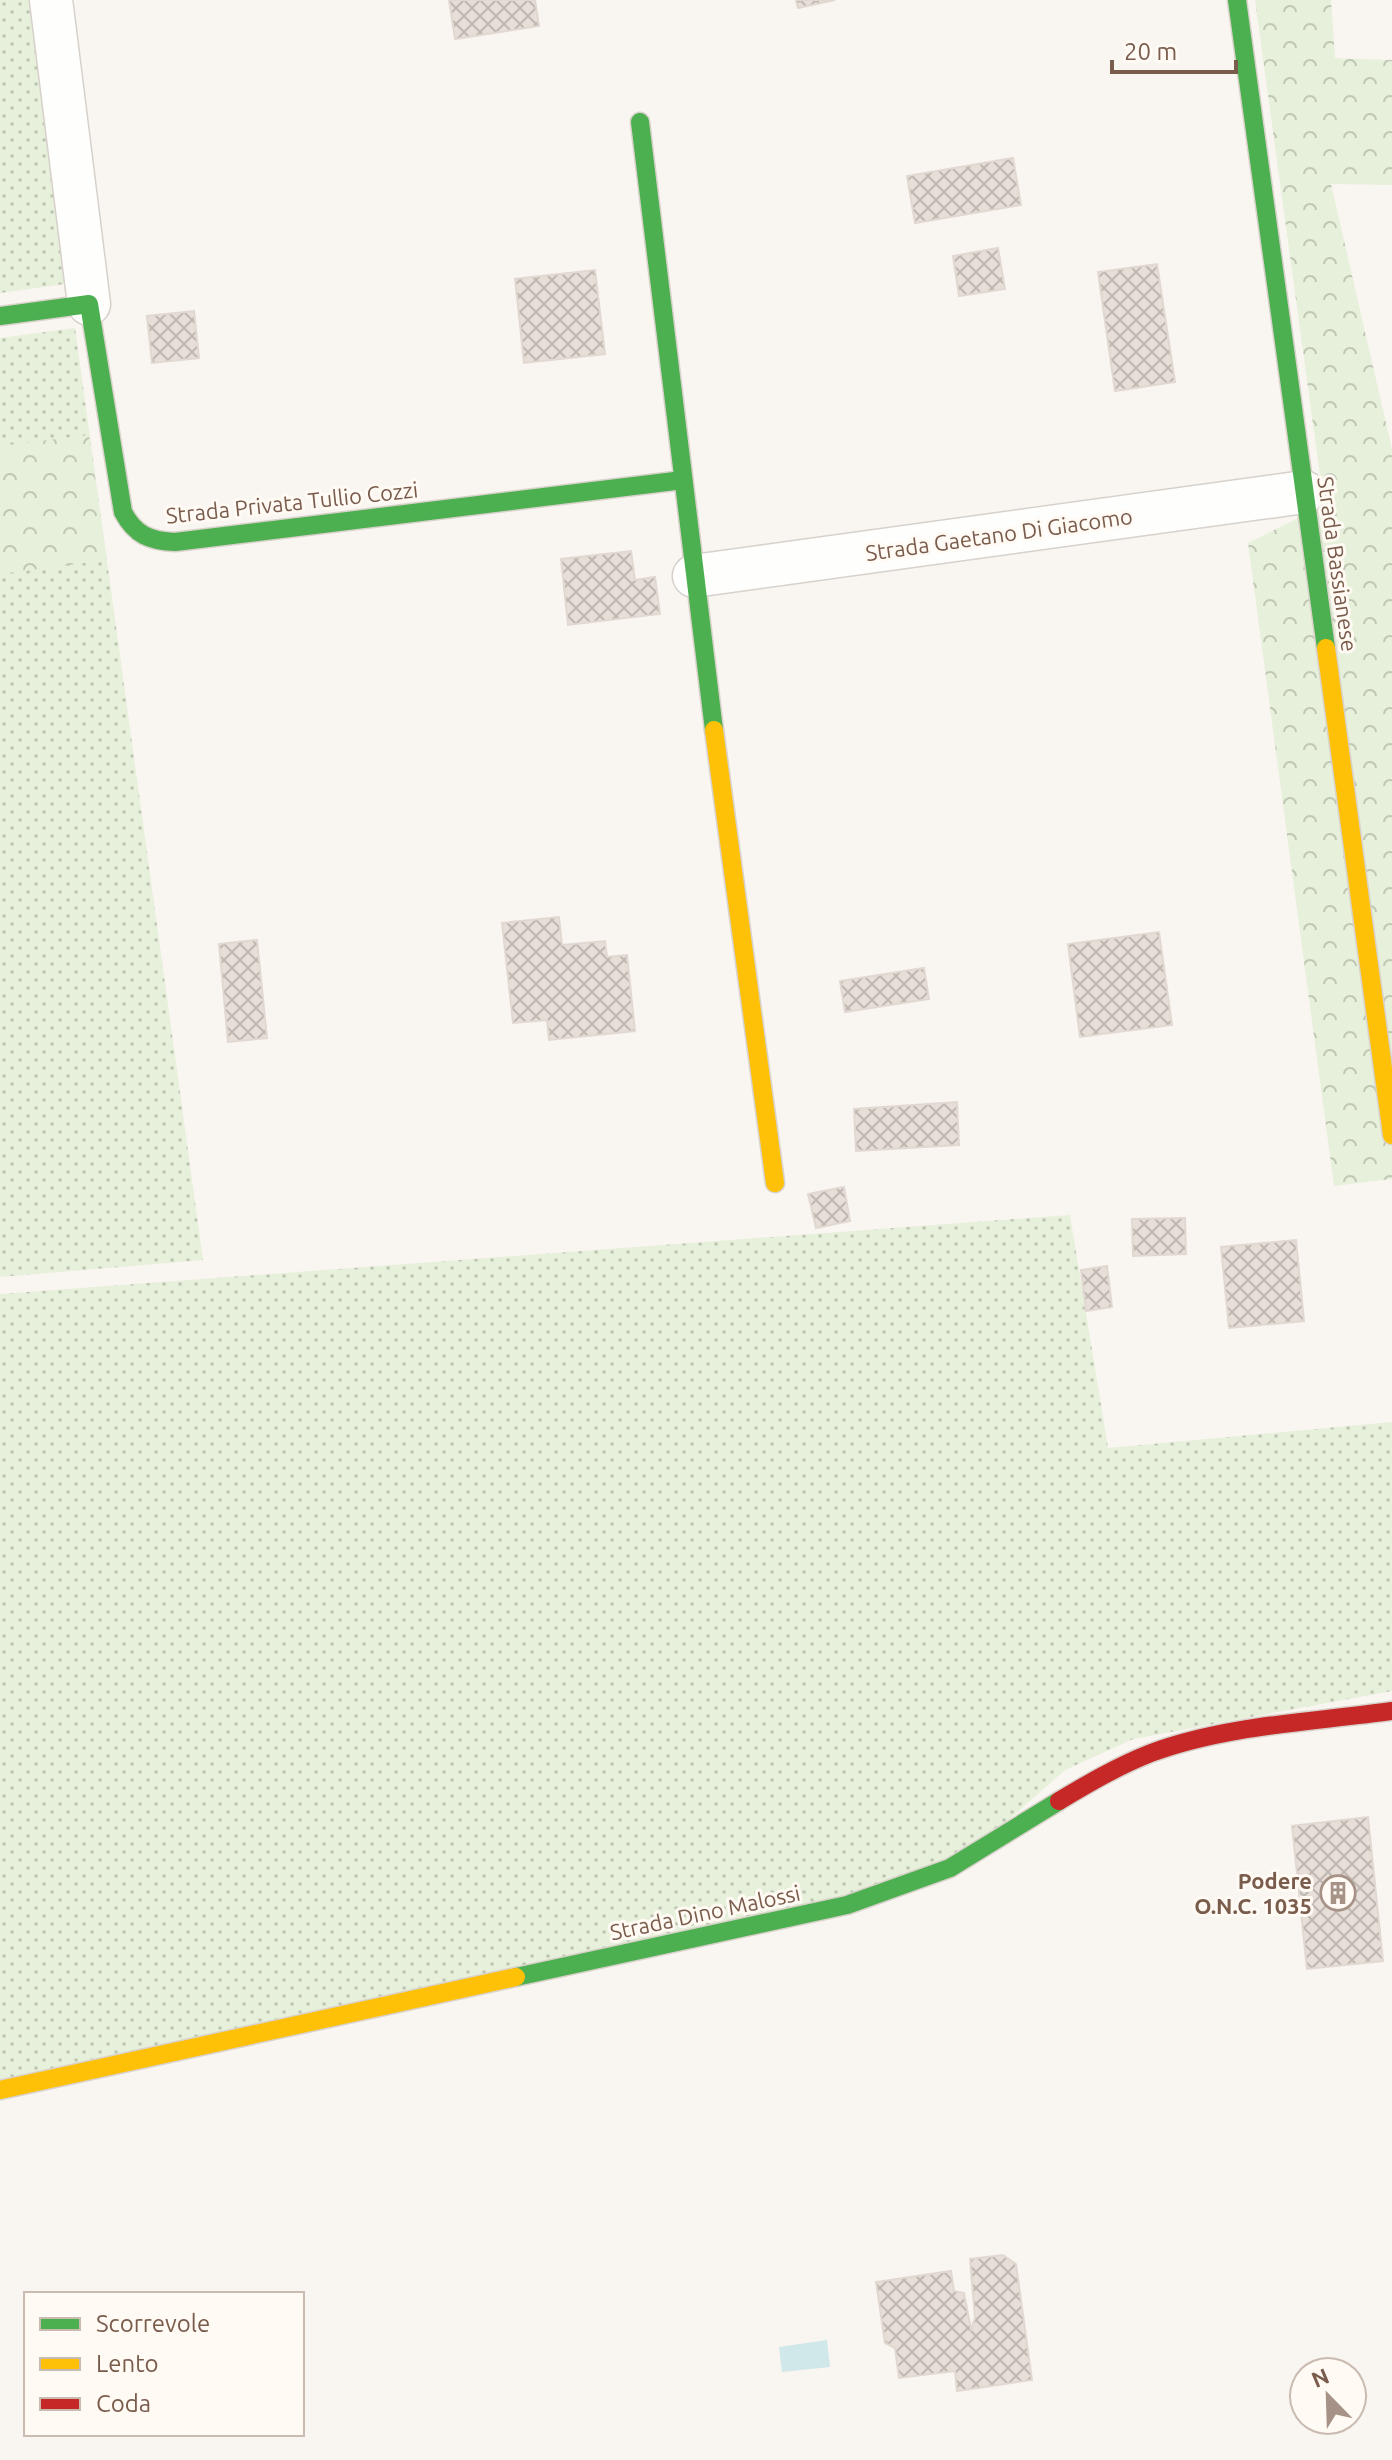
<svg xmlns="http://www.w3.org/2000/svg" width="1392" height="2460" font-family="Ubuntu,sans-serif">
<defs>
<pattern id="grass-dots" width="8" height="8" patternUnits="userSpaceOnUse" patternTransform="scale(2)"><rect width="8" height="8" fill="#e7f0db"/><path d="M2 2h.1M6 6h.1" fill="none" stroke="#c0c6b4" stroke-width="1.8" stroke-linecap="round"/></pattern>
<pattern id="forest-crowns" width="20" height="18" patternUnits="userSpaceOnUse" patternTransform="scale(2)"><rect width="20" height="18" fill="#e7f0db"/><path d="M2 6a3 3 0 1 1 6 0M12 15a3 3 0 1 1 6 0" fill="none" stroke="#c0c6b4"/></pattern>
<pattern id="building-cross-hatch" width="8" height="8" patternUnits="userSpaceOnUse" patternTransform="scale(2)"><rect width="8" height="8" fill="#e6ded7"/><path d="M0 0l8 8M0 8l8-8" fill="none" stroke="#bfb7b1"/></pattern>
</defs>
<rect width="100%" height="100%" fill="#f9f5f0"/>
<!-- grass -->
<g fill="url(#grass-dots)">
<path d="M 0,0 L 40,0 L 72,283 L 0,293 Z"/>
<path d="M 75,328 L 203,1260 L 0,1277 L 0,338 Z"/>
<path d="M 1070,1215 L 1108,1448 L 1392,1422 L 1392,1691 L 1133,1739 L 1065,1770 L 997,1830 L 928,1877 L 0,2082 L 0,1294 Z"/>
</g>
<!-- forest -->
<g fill="url(#forest-crowns)">
<path d="M 1255,0 L 1331,0 L 1335,58 L 1392,60 L 1392,185 L 1331,184 L 1392,449 L 1392,1179 L 1334,1186 L 1248,543 L 1324,505 Z"/>
<path d="M 89,435 L 107,560 L 0,574 L 0,446 Z"/>
</g>
<!-- water -->
<path fill="#d0e8ea" d="M 827,2340 L 830,2367 L 782,2372 L 779,2347 Z"/>
<!-- building -->
<g fill="url(#building-cross-hatch)" stroke="#e2d8d2" stroke-width="2">
<path d="M 449,0 L 535,0 L 539,26 L 455,39 Z"/>
<path d="M 796,0 L 835,0 L 798,8 Z"/>
<path d="M 1013,158 L 1021,205 L 915,223 L 907,176 Z"/>
<path d="M 998,248 L 1005,289 L 959,296 L 953,256 Z"/>
<path d="M 1157,264 L 1175,382 L 1115,391 L 1098,272 Z"/>
<path d="M 595,270 L 605,354 L 524,363 L 515,279 Z"/>
<path d="M 194,311 L 199,358 L 152,363 L 147,316 Z"/>
<path d="M 631,551 L 635,580 L 655,577 L 660,614 L 568,625 L 561,559 Z"/>
<path d="M 559,917 L 562,945 L 605,941 L 607,957 L 627,955 L 635,1031 L 549,1040 L 547,1020 L 513,1023 L 502,923 Z"/>
<path d="M 1159,932 L 1172,1025 L 1080,1037 L 1068,944 Z"/>
<path d="M 257,940 L 267,1038 L 228,1042 L 219,944 Z"/>
<path d="M 924,968 L 929,999 L 845,1012 L 840,981 Z"/>
<path d="M 957,1102 L 959,1145 L 856,1151 L 854,1109 Z"/>
<path d="M 844,1187 L 850,1221 L 816,1228 L 808,1194 Z"/>
<path d="M 1185,1218 L 1186,1254 L 1133,1256 L 1132,1219 Z"/>
<path d="M 1296,1240 L 1304,1321 L 1229,1328 L 1221,1247 Z"/>
<path d="M 1107,1266 L 1112,1307 L 1086,1311 L 1081,1270 Z"/>
<path d="M 1368,1817 L 1383,1961 L 1307,1969 L 1292,1826 Z"/>
<path d="M 1003,2255 L 1016,2264 L 1032,2380 L 957,2391 L 955,2371 L 899,2378 L 895,2348 L 885,2343 L 876,2282 L 951,2271 L 954,2291 L 964,2293 L 971,2329 L 975,2318 L 970,2259 Z"/>
</g>
<g fill="none" stroke-linecap="round" stroke-linejoin="round">
<defs>
<g id="street">
<path d="M 51,0 L 89,304"/>
<path d="M 694,576 L 1304,492"/>
</g>
<g id="fast">
<path d="M 1237,0 L 1326,648"/>
<path d="M 640,122 L 714,730"/>
<path d="M 0,316 L 89,304 L 123,512 C 135,535 150,541 175,542 L 683,480"/>
<path d="M 516,1977 L 847,1905 L 950,1868 L 1059,1801"/>
</g>
<g id="slow">
<path d="M 1326,648 L 1392,1135"/>
<path d="M 714,730 L 775,1183"/>
<path d="M 0,2090 L 516,1977"/>
</g>
<path id="jam" d="M 1059,1801 C 1089,1783 1118,1766 1151,1753 C 1226,1725 1313,1722 1392,1711"/>
</defs>
<!-- street casing -->
<use href="#street" stroke="#d7d1cb" stroke-width="45"/>
<!-- fast casing -->
<use href="#fast" stroke="#d9d2cb" stroke-width="21"/>
<!-- slow casing -->
<use href="#slow" stroke="#d9d2cb" stroke-width="21"/>
<!-- jam casing -->
<use href="#jam" stroke="#d9d2cb" stroke-width="21"/>
<!-- street -->
<use href="#street" stroke="#fefefd" stroke-width="42"/>
<!-- fast -->
<use href="#fast" stroke="#4caf50" stroke-width="18"/>
<!-- slow -->
<use href="#slow" stroke="#ffc107" stroke-width="18"/>
<!-- jam -->
<use href="#jam" stroke="#c62828" stroke-width="18"/>
</g>
<!-- icons -->
<defs>
<symbol id="building-ring" viewBox="-11 -11 22 22"><circle r="9.5" fill="#fffaf3" stroke="#a69286" stroke-width="1.5"/><path d="M-4-6H4V6H1V3H-1V6H-4ZM-2.5-4.3h1.7v1.8h-1.7ZM.8-4.3h1.7v1.8H.8ZM-2.5-1h1.7V.8h-1.7ZM.8-1h1.7V.8H.8Z" fill="#a69286"/></symbol>
</defs>
<g fill-rule="evenodd">
<use href="#building-ring" x="1318" y="1873" width="40" height="40"/>
</g>
<g text-anchor="middle" dominant-baseline="central" stroke-width="6" stroke-linejoin="round" paint-order="stroke">
<!-- street labels -->
<g font-size="22" fill="#7a5c4d" stroke="#fffaf3">
<text transform="translate(292 502) rotate(-6)">Strada Privata Tullio Cozzi</text>
<text transform="translate(999 534) rotate(-8)">Strada Gaetano Di Giacomo</text>
<text transform="translate(1338 564) rotate(82)">Strada Bassianese</text>
<text transform="translate(705 1912) rotate(-12)">Strada Dino Malossi</text>
</g>
<!-- poi labels -->
<g font-size="22" font-weight="bold" fill="#7a5c4d" stroke="#fffaf3" text-anchor="end">
<text x="1312" y="1880">Podere<tspan x="1312" dy="25">O.N.C. 1035</tspan></text>
</g>
</g>
<!-- legend -->
<rect x="24" y="2292" width="280" height="144" fill="#fffaf3" stroke="#cabbb1" stroke-width="2"/>
<rect x="40" y="2318" width="40" height="12" fill="#4caf50" stroke="#cabbb1" stroke-width="2"/>
<text x="96" y="2332" font-size="24" fill="#7a5c4d">Scorrevole</text>
<rect x="40" y="2358" width="40" height="12" fill="#ffc107" stroke="#cabbb1" stroke-width="2"/>
<text x="96" y="2372" font-size="24" fill="#7a5c4d">Lento</text>
<rect x="40" y="2398" width="40" height="12" fill="#c62828" stroke="#cabbb1" stroke-width="2"/>
<text x="96" y="2412" font-size="24" fill="#7a5c4d">Coda</text>
<!-- north arrow -->
<g transform="translate(1328 2396) rotate(337)"><circle r="38" fill="#fffaf3" stroke="#cabbb1" stroke-width="2"/>
<path d="M0-6L14 30L0 20L-14 30Z" fill="#a69286"/>
<text y="-12" font-size="22" font-weight="bold" text-anchor="middle" fill="#7a5c4d">N</text>
</g>
<!-- scale -->
<path d="M1112 60v12h124v-12" fill="none" stroke="#7a5c4d" stroke-width="4"/>
<text x="1124" y="60" font-size="24" fill="#7a5c4d" stroke="#fffaf3" stroke-width="6" paint-order="stroke">20 m</text>
</svg>
